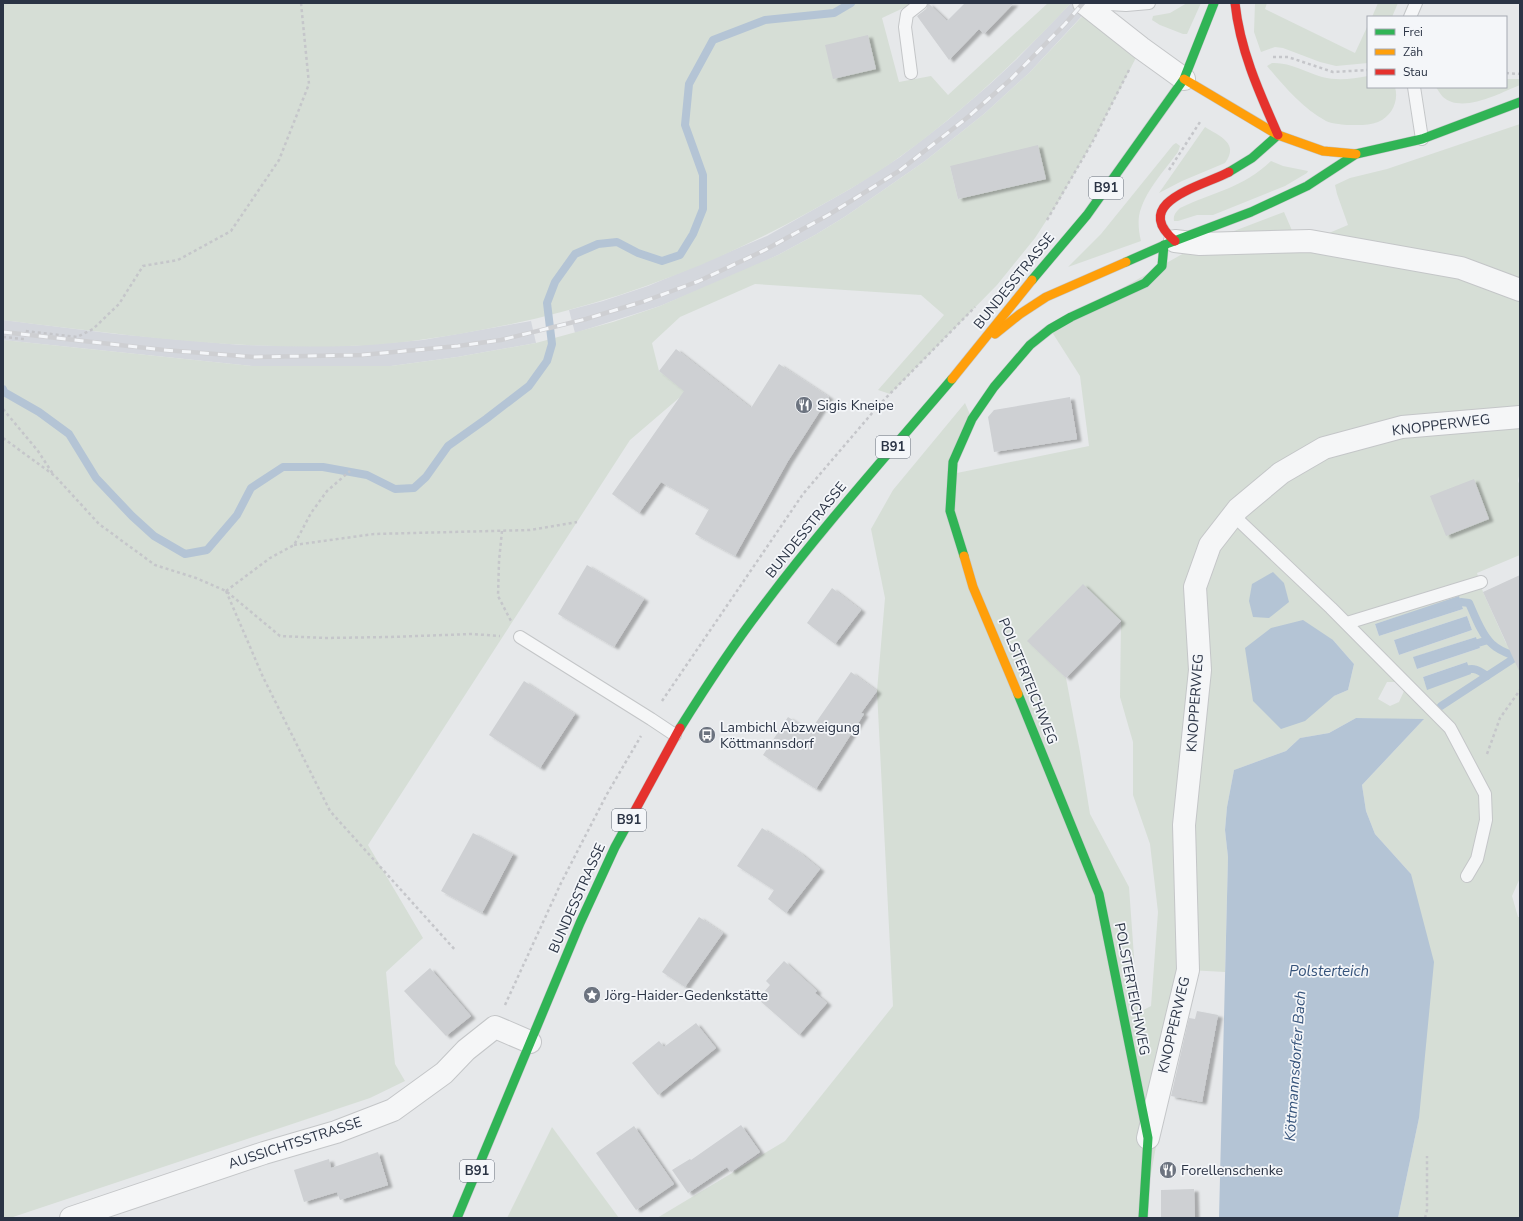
<svg xmlns="http://www.w3.org/2000/svg" width="1523" height="1221" font-family="'Nunito Sans',sans-serif">
<defs>
<filter id="shadow"><feDropShadow dx="4.5" dy="2.5" stdDeviation="1" flood-color="#0004"/></filter>
</defs>
<rect width="100%" height="100%" fill="#e6e8ea"/>
<!-- built -->
<g fill="#d4d7dd">
<path d="M 1071,3 L 1094,3 L 1029,73 L 984,114 L 925,161 L 846,216 L 815,235 L 778,255 L 737,274 L 660,306 L 575,333 L 569,310 L 603,301 L 648,286 L 767,236 L 850,189 L 900,157 L 948,120 L 989,85 L 1017,59 Z"/>
<path d="M 3,320 L 116,334 L 241,345 L 296,346 L 350,346 L 423,340 L 531,321 L 536,343 L 457,357 L 391,366 L 252,366 L 3,340 Z"/>
</g>
<!-- green -->
<g fill="#d6ded6" fill-rule="evenodd">
<path d="M 3,3 L 914,3 L 882,18 L 899,82 L 931,76 L 948,95 L 1048,3 L 1071,3 C 1019,59 963,111 901,156 C 873,176 842,194 811,211 C 700,273 585,313 459,334 C 422,340 385,345 348,346 C 232,350 117,334 3,320 Z"/>
<path d="M 1187,3 L 1201,3 L 1187,34 L 1183,34 L 1160,25 L 1152,20 L 1153,16 L 1170,13 Z"/>
<path d="M 1255,3 L 1267,3 L 1265,9 L 1355,53 L 1368,25 L 1368,63 L 1336,66 L 1320,62 L 1283,48 L 1275,47 L 1261,52 L 1254,32 Z"/>
<path d="M 1378,3 L 1398,3 L 1392,17 L 1372,17 Z"/>
<path d="M 1090,8 L 1141,48 L 1093,141 L 1057,204 L 1035,238 L 997,285 L 890,394 L 878,390 L 944,315 L 921,295 L 755,284 L 680,317 L 652,343 L 659,371 L 686,392 L 630,440 L 368,845 L 423,938 L 386,972 L 395,1064 L 405,1081 L 370,1098 L 10,1218 L 3,1218 L 3,340 L 252,366 L 391,366 L 457,357 L 536,343 L 613,322 L 660,306 L 778,255 L 815,235 L 846,216 L 925,161 L 984,114 L 1029,73 ZM 950,166 L 1046,179 L 958,199 Z"/>
<path d="M 1272,63 C 1290,62 1305,72 1322,77 C 1338,81 1352,79 1368,76 L 1368,87 L 1395,87 C 1399,101 1392,116 1378,122 C 1369,126 1356,125 1347,125 C 1340,124 1332,124 1326,121 C 1302,108 1284,86 1267,66 Z"/>
<path d="M 1506,79 L 1520,79 L 1520,85 C 1500,93 1462,114 1443,97 C 1440,94 1438,90 1436,87 L 1506,87 Z"/>
<path d="M 1520,124 L 1520,471 L 1518,481 L 1520,486 L 1520,555 L 1477,573 L 1483,592 L 1506,643 L 1520,651 L 1520,878 L 1512,896 L 1518,917 L 1520,917 L 1520,1218 L 1398,1218 L 1419,1118 L 1411,874 L 1375,834 L 1366,811 L 1362,785 L 1423,720 L 1356,718 L 1329,733 L 1300,738 L 1286,751 L 1234,770 L 1227,807 L 1225,830 L 1228,857 L 1225,972 L 1188,970 L 1143,1218 L 657,1218 L 785,1141 L 893,1006 L 877,691 L 885,598 L 871,529 L 893,490 L 965,403 L 972,419 L 952,474 L 1089,446 L 1080,376 L 1050,329 L 1200,244 L 1284,212 L 1297,242 L 1310,241 L 1348,225 L 1337,194 L 1335,185 L 1350,178 L 1387,169 ZM 1083,585 L 1121,621 L 1120,697 L 1133,742 L 1133,795 L 1150,844 L 1158,912 L 1151,1006 L 1138,1013 L 1129,887 L 1090,814 L 1080,752 L 1066,678 L 1028,641 ZM 1459,597 L 1463,609 L 1379,636 L 1375,624 ZM 1467,616 L 1472,630 L 1399,655 L 1394,640 ZM 1476,637 L 1480,648 L 1417,669 L 1414,657 ZM 1333,640 L 1354,664 L 1348,690 L 1334,696 ZM 1467,662 L 1440,685 L 1427,689 L 1423,677 ZM 1387,682 L 1398,682 L 1404,691 L 1399,702 L 1390,706 L 1378,699 Z"/>
<path d="M 1205,127 C 1219,136 1240,143 1225,163 L 1182,181 L 1159,193 Z"/>
<path d="M 1176,143 L 1180,146 L 1178,152 C 1164,171 1144,192 1139,216 C 1138,225 1139,233 1141,241 L 1068,267 L 1101,234 L 1173,145 Z"/>
<path d="M 1271,161 L 1283,166 L 1308,171 L 1307,173 L 1285,186 L 1213,215 L 1197,215 L 1178,221 L 1174,221 C 1173,215 1176,212 1180,208 C 1213,192 1243,188 1271,161 Z"/>
<path d="M 552,1127 L 619,1218 L 507,1218 Z"/>
</g>
<!-- water -->
<g fill="#b4c4d5">
<path d="M 1273,572 L 1284,583 L 1289,602 L 1269,618 L 1253,617 L 1249,601 L 1252,584 Z"/>
<path d="M 1459,596 L 1463,609 L 1379,636 L 1375,624 Z"/>
<path d="M 1467,616 L 1472,630 L 1399,655 L 1394,640 Z"/>
<path d="M 1303,620 L 1333,640 L 1354,664 L 1348,690 L 1334,696 L 1305,721 L 1281,729 L 1253,701 L 1245,648 L 1271,628 Z"/>
<path d="M 1476,637 L 1480,648 L 1417,669 L 1413,657 Z"/>
<path d="M 1467,662 L 1471,674 L 1427,690 L 1423,677 Z"/>
<path d="M 1356,718 L 1424,719 L 1362,785 L 1366,811 L 1375,834 L 1411,874 L 1434,962 L 1419,1118 L 1398,1218 L 1219,1218 L 1228,857 L 1225,830 L 1227,807 L 1234,770 L 1286,751 L 1300,738 L 1329,733 Z"/>
</g>
<g fill="none" stroke-linecap="round" stroke-linejoin="round">
<!-- stream -->
<g stroke="#b4c4d5" stroke-width="8">
<path d="M 3,389 L 4,392 L 39,412 L 69,434 L 96,478 L 132,516 L 154,536 L 185,554 L 207,550 L 237,515 L 251,488 L 283,467 L 323,467 L 367,475 L 395,489 L 414,488 L 426,477 L 448,446 L 486,419 L 529,386 L 547,361 L 552,344 L 547,303 L 555,282 L 575,254 L 598,244 L 617,242 L 638,253 L 662,261 L 680,255 L 693,234 L 703,209 L 703,175 L 685,125 L 689,84 L 713,40 L 765,20 L 834,13 L 851,3"/>
<path d="M 1451,605 L 1461,602 L 1469,603 C 1474,614 1482,636 1492,644 C 1499,651 1509,654 1517,657"/>
<path d="M 1468,646 L 1488,640"/>
<path d="M 1459,672 C 1472,667 1476,668 1487,676"/>
<path d="M 1441,706 L 1519,655"/>
</g>
</g>
<!-- building -->
<g fill="#ced0d3" filter="url(#shadow)">
<path d="M 928,3 L 947,21 L 965,3 L 1014,3 L 984,34 L 979,29 L 949,60 L 917,16 L 926,9 Z"/>
<path d="M 868,35 L 876,69 L 833,79 L 825,45 Z"/>
<path d="M 1038,145 L 1046,179 L 958,199 L 950,166 Z"/>
<path d="M 676,349 L 751,408 L 779,364 L 829,397 L 788,461 L 735,556 L 695,534 L 709,509 L 661,482 L 639,513 L 612,494 L 684,391 L 659,371 Z"/>
<path d="M 1070,397 L 1077,439 L 994,452 L 988,417 L 994,410 Z"/>
<path d="M 1474,479 L 1489,519 L 1446,536 L 1430,496 Z"/>
<path d="M 587,565 L 644,599 L 614,647 L 558,614 Z"/>
<path d="M 1520,575 L 1520,673 L 1483,592 Z"/>
<path d="M 1083,584 L 1121,621 L 1066,678 L 1027,641 Z"/>
<path d="M 832,588 L 861,610 L 835,644 L 807,623 Z"/>
<path d="M 851,672 L 877,691 L 861,713 L 864,714 L 816,789 L 763,755 L 788,717 L 810,731 Z"/>
<path d="M 524,681 L 575,714 L 540,768 L 489,735 Z"/>
<path d="M 762,828 L 800,853 L 820,869 L 786,913 L 768,899 L 774,890 L 737,866 Z"/>
<path d="M 473,833 L 513,854 L 482,913 L 441,891 Z"/>
<path d="M 699,917 L 723,933 L 685,987 L 662,972 Z"/>
<path d="M 784,961 L 817,991 L 815,993 L 827,1003 L 799,1035 L 758,999 L 770,985 L 766,981 Z"/>
<path d="M 430,968 L 471,1016 L 446,1036 L 404,991 Z"/>
<path d="M 1197,1011 L 1218,1015 L 1202,1102 L 1171,1096 L 1189,1018 L 1195,1019 Z"/>
<path d="M 696,1023 L 716,1048 L 658,1095 L 632,1063 L 659,1041 L 664,1047 Z"/>
<path d="M 741,1125 L 760,1152 L 731,1172 L 727,1167 L 688,1193 L 672,1170 L 690,1159 L 691,1160 Z"/>
<path d="M 634,1126 L 674,1184 L 636,1210 L 596,1153 Z"/>
<path d="M 378,1152 L 388,1185 L 340,1200 L 337,1192 L 304,1202 L 294,1170 L 329,1159 L 331,1168 Z"/>
<path d="M 1194,1189 L 1195,1218 L 1161,1218 L 1161,1190 Z"/>
</g>
<g fill="none" stroke-linecap="round" stroke-linejoin="round">
<defs>
<g id="lane">
<path d="M 1091,3 L 1126,5 L 1149,3"/>
<path d="M 1410,17 L 1416,3"/>
<path d="M 911,73 L 905,27 L 907,14 L 921,3"/>
<path d="M 1414,87 L 1422,139"/>
<path d="M 1233,515 L 1331,608 L 1450,728 L 1485,794 L 1486,820 L 1477,859 L 1467,876"/>
<path d="M 1347,623 L 1481,582"/>
<path d="M 520,637 L 651,719 L 675,735"/>
</g>
<g id="street">
<path d="M 1084,3 L 1141,48 L 1184,79"/>
<path d="M 1175,241 L 1200,244 L 1310,241 L 1461,268 L 1520,290"/>
<path d="M 1148,1138 L 1188,970 L 1184,825 L 1200,670 L 1195,587 L 1210,545 L 1238,509 L 1281,473 L 1324,448 L 1402,427 L 1520,417"/>
<path d="M 71,1218 L 264,1153 L 336,1132 L 393,1110 L 444,1073 L 466,1050 L 495,1027 L 530,1042"/>
</g>
<g id="fast">
<path d="M 1229,172 L 1252,158 L 1278,135"/>
<path d="M 1126,262 L 1169,243 L 1251,212 L 1307,186 L 1356,154 L 1422,139 L 1520,102"/>
<path d="M 1032,280 L 1087,215 L 1184,79 L 1214,3"/>
<path d="M 964,556 L 950,511 L 953,462 L 972,419 L 994,387 L 1030,345 L 1050,329 L 1071,317 L 1145,283 L 1162,266 L 1164,245"/>
<path d="M 1018,694 L 1099,894 L 1148,1138 L 1143,1218"/>
<path d="M 680,728 C 705,688 731,648 760,610 C 820,530 887,455 952,379"/>
<path d="M 457,1218 L 580,923 L 615,847 L 626,827"/>
</g>
<g id="slow">
<path d="M 1184,79 L 1278,135 L 1323,151 L 1356,154"/>
<path d="M 995,334 L 1020,314 L 1046,297 L 1126,262"/>
<path d="M 952,379 L 1032,280"/>
<path d="M 964,556 L 973,587 L 1018,694"/>
</g>
<g id="jam">
<path d="M 1235,3 C 1240,50 1259,92 1278,135"/>
<path d="M 1175,241 C 1129,202 1203,186 1229,172"/>
<path d="M 626,827 L 680,728"/>
</g>
</defs>
<!-- lane casing -->
<use href="#lane" stroke="#c4c6c8" stroke-width="14"/>
<!-- street casing -->
<use href="#street" stroke="#c4c6c8" stroke-width="24"/>
<!-- fast casing -->
<use href="#fast" stroke="#c4c6c8" stroke-width="10"/>
<!-- slow casing -->
<use href="#slow" stroke="#c4c6c8" stroke-width="10"/>
<!-- jam casing -->
<use href="#jam" stroke="#c4c6c8" stroke-width="10"/>
<!-- path -->
<g stroke="#c5c6ca" stroke-width="2.5" stroke-dasharray="3 3" stroke-linecap="butt">
<path d="M 1273,57 L 1288,57 L 1333,72 L 1368,70"/>
<path d="M 1506,73 L 1520,74"/>
<path d="M 1169,170 L 1200,122"/>
<path d="M 1047,220 L 1093,141 L 1129,70"/>
<path d="M 3,337 L 24,339 L 25,331 L 77,337 L 93,329 L 119,304 L 143,266 L 178,260 L 231,231 L 279,160 L 309,84 L 301,3"/>
<path d="M 3,409 L 38,451 L 53,474"/>
<path d="M 3,438 L 55,476 L 99,524 L 155,565 L 196,578 L 226,591 L 280,636 L 325,638 L 390,637 L 472,634 L 500,636"/>
<path d="M 502,531 L 499,561 L 498,596 L 511,621"/>
<path d="M 294,545 L 374,534 L 530,530 L 577,522"/>
<path d="M 226,591 L 263,677 L 330,811 L 456,951"/>
<path d="M 226,591 L 270,558 L 294,545 L 311,513 L 327,491 L 350,471"/>
<path d="M 662,701 L 803,494 L 879,405 L 975,307"/>
<path d="M 1487,754 L 1500,718 L 1520,690"/>
<path d="M 505,1005 L 561,883 L 607,794 L 641,736"/>
<path d="M 1425,1218 L 1427,1210 L 1427,1156"/>
</g>
<!-- lane -->
<use href="#lane" stroke="#f5f6f7" stroke-width="12"/>
<!-- street -->
<use href="#street" stroke="#f5f6f7" stroke-width="22"/>
<!-- fast -->
<use href="#fast" stroke="#30b455" stroke-width="9"/>
<!-- slow -->
<use href="#slow" stroke="#ff9f0a" stroke-width="9"/>
<!-- jam -->
<use href="#jam" stroke="#e5322d" stroke-width="9"/>
<defs>
<path id="rail" d="M 3,332 L 164,350 L 254,357 L 362,355 L 458,346 L 501,340 L 586,319 L 645,301 L 699,281 L 765,250 L 830,214 L 899,171 L 968,117 L 1010,80 L 1065,24 L 1083,3"/>
</defs>
<!-- rail casing -->
<use href="#rail" stroke="#cecfd2" stroke-width="4.5"/>
<!-- rail -->
<use href="#rail" stroke="#f4f6f9" stroke-width="3" stroke-dasharray="9" stroke-linecap="butt"/>
</g>
<!-- icons -->
<defs>
<symbol id="restaurant-disc" viewBox="-11 -11 22 22"><circle r="9.5" fill="#6c737f" stroke="#f4f6f9"/><path d="M-5-6h1v4h1v-4h1v4h1v-4h1v5L-1.5 .5V6h-2V.5L-5-1ZM5-6V6H3V1.5H1.5Q1.5-4 5-6Z" fill="#fff"/></symbol>
<symbol id="bus-disc" viewBox="-11 -11 22 22"><circle r="9.5" fill="#6c737f" stroke="#f4f6f9"/><path d="M-5-6H5V4H4V6H2V4H-2V6H-4V4H-5ZM-3.5-4V0h7V-4ZM-3.5 1.2v1.5H-2V1.2ZM2 1.2v1.5H3.5V1.2Z" fill="#fff"/></symbol>
<symbol id="sight-disc" viewBox="-11 -11 22 22"><circle r="9.5" fill="#6c737f" stroke="#f4f6f9"/><path d="M0-6L1.8-2.2L6-1.7L2.9 1.2L3.7 5.4L0 3.3L-3.7 5.4L-2.9 1.2L-6-1.7L-1.8-2.2Z" fill="#fff"/></symbol>
</defs>
<g fill-rule="evenodd">
<use href="#restaurant-disc" x="794" y="395" width="20" height="20"/>
<use href="#bus-disc" x="697" y="725" width="20" height="20"/>
<use href="#sight-disc" x="582" y="985" width="20" height="20"/>
<use href="#restaurant-disc" x="1158" y="1160" width="20" height="20"/>
</g>
<g text-anchor="middle" dominant-baseline="central" stroke-width="3.5" stroke-linejoin="round" paint-order="stroke">
<!-- shield labels -->
<g fill="#f4f6f9" stroke="#676e7b" stroke-width="1">
<rect x="1089" y="177" width="34" height="22" rx="3"/>
<rect x="876" y="436" width="34" height="22" rx="3"/>
<rect x="612" y="809" width="34" height="22" rx="3"/>
<rect x="460" y="1160" width="34" height="22" rx="3"/>
</g>
<g font-size="13" font-weight="bold" fill="#2b3445">
<text x="1106" y="188">B91</text>
<text x="893" y="447">B91</text>
<text x="629" y="820">B91</text>
<text x="477" y="1171">B91</text>
</g>
<!-- street labels -->
<g font-size="14" fill="#2b3445" stroke="#f4f6f9">
<text transform="translate(1014 281) rotate(-51)">BUNDESSTRASSE</text>
<text transform="translate(1441 425) rotate(-7)">KNOPPERWEG</text>
<text transform="translate(806 530) rotate(-51)">BUNDESSTRASSE</text>
<text transform="translate(1028 681) rotate(68)">POLSTERTEICHWEG</text>
<text transform="translate(1195 703) rotate(-86)">KNOPPERWEG</text>
<text transform="translate(577 898) rotate(-66)">BUNDESSTRASSE</text>
<text transform="translate(1132 989) rotate(79)">POLSTERTEICHWEG</text>
<text transform="translate(1174 1025) rotate(-77)">KNOPPERWEG</text>
<text transform="translate(295 1143) rotate(-18)">AUSSICHTSSTRASSE</text>
</g>
<!-- poi labels -->
<g font-size="14" fill="#2b3445" stroke="#f4f6f9" text-anchor="start">
<text x="817" y="405">Sigis Kneipe</text>
<text x="720" y="727">Lambichl Abzweigung<tspan x="720" dy="16">Köttmannsdorf</tspan></text>
<text x="605" y="995">Jörg-Haider-Gedenkstätte</text>
<text x="1181" y="1170">Forellenschenke</text>
</g>
<!-- water labels -->
<g font-size="15" font-style="italic" fill="#34527a" stroke="#f4f6f9">
<text x="1329" y="971">Polsterteich</text>
<text transform="translate(1295 1066) rotate(-86)">Köttmannsdorfer Bach</text>
</g>
</g>
<!-- border -->
<rect width="1523" height="1221" fill="none" stroke="#2b3445" stroke-width="8"/>
<!-- legend -->
<rect x="1367" y="16" width="140" height="72" fill="#f4f6f9" stroke="#a4a8b1"/>
<rect x="1375" y="29" width="20" height="6" fill="#30b455" stroke="#a4a8b1"/>
<text x="1403" y="36" font-size="12" fill="#2b3445">Frei</text>
<rect x="1375" y="49" width="20" height="6" fill="#ff9f0a" stroke="#a4a8b1"/>
<text x="1403" y="56" font-size="12" fill="#2b3445">Zäh</text>
<rect x="1375" y="69" width="20" height="6" fill="#e5322d" stroke="#a4a8b1"/>
<text x="1403" y="76" font-size="12" fill="#2b3445">Stau</text>
</svg>
